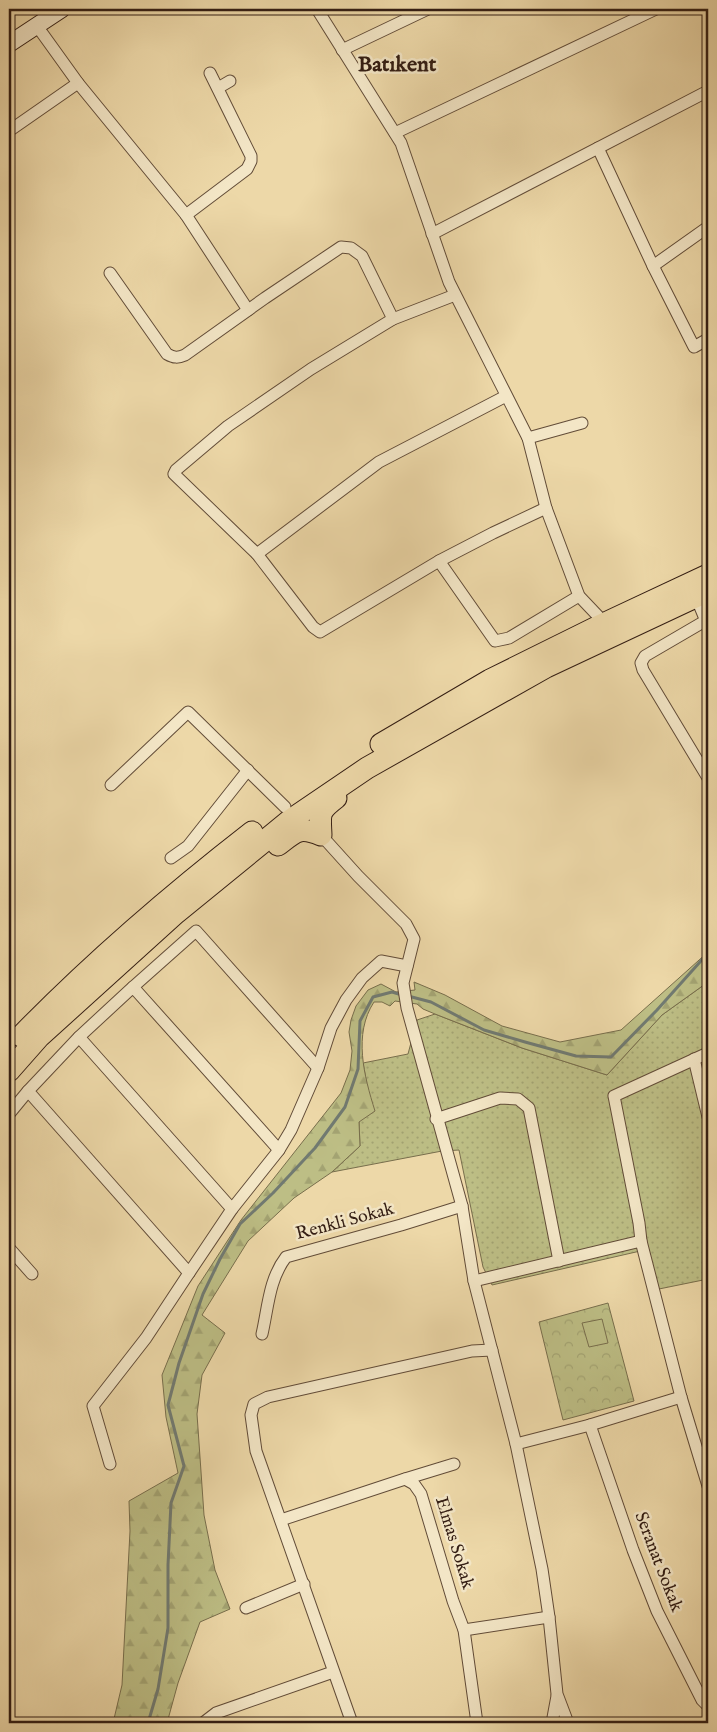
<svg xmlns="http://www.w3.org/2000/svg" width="717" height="1732" font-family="'IM FELL English',serif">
<defs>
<pattern id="grass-dots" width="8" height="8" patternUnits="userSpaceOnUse" patternTransform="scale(1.25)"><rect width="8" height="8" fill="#bdbe85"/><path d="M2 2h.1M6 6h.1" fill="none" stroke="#a3a372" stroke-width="1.8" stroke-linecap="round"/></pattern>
<pattern id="forest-firs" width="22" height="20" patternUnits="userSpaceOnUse" patternTransform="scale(1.25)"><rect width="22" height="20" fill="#bdbe85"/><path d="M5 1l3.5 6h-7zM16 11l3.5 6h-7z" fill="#a3a372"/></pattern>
<pattern id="park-crowns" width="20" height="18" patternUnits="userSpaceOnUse" patternTransform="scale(1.25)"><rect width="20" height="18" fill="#bdbe85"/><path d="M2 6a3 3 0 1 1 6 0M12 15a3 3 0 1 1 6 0" fill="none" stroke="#a3a372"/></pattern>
</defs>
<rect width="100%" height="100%" fill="#edd8a8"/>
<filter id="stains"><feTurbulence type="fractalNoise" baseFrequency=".004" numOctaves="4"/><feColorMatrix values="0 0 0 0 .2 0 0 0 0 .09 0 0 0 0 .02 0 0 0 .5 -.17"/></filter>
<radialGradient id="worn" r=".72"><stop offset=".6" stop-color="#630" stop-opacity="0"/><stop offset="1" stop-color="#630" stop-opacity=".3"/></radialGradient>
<!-- grass -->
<path fill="url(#grass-dots)" stroke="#786e4c" d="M 708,982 L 708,1279 L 654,1290 L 649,1249 L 492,1285 L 483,1267 L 459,1150 L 442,1151 L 332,1172 L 360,1146 L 359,1122 L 367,1085 L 363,1063 L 408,1054 L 417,1020 L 435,1014 L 522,1048 L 607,1075 L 662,1015 Z"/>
<!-- forest -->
<path fill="url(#forest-firs)" stroke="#786e4c" d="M 708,952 L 708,982 L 662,1015 L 607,1075 L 522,1048 L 435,1014 L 423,1009 L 417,1004 L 395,1001 L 390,1006 L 382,1002 L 374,1002 C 353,1034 364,1076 375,1111 L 359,1122 L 360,1146 L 332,1172 L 294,1198 L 248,1241 L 202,1315 L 225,1333 L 202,1375 L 197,1414 L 204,1515 L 215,1570 L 230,1609 L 200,1622 L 178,1683 L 167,1723 L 113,1723 L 122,1685 L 130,1531 L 129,1501 L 178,1473 L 166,1417 L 162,1375 L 198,1286 L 241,1220 L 341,1093 L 350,1070 L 352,1051 L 349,1032 L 351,1020 L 356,1006 L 368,990 L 381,984 L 396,992 L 415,990 L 414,982 L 445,995 L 502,1026 L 560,1042 L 621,1030 Z"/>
<!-- park -->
<path fill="url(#park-crowns)" stroke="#786e4c" d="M 608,1303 L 634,1401 L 563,1420 L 539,1322 Z"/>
<!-- pitch -->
<path fill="#bdbe85" stroke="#786e4c" d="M 602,1319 L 608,1343 L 589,1347 L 582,1323 Z"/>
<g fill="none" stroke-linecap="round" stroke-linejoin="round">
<!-- stream -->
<g stroke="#717a71" stroke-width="3">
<path d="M 408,996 L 431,1002 L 484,1030 L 525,1042 L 576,1056 L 611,1057 L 657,1010 L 708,953"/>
<path d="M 148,1723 L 158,1689 L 168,1628 L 168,1565 L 171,1503 L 184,1466 L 168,1405 L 179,1363 L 203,1294 L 220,1259 L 240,1224 L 273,1193 L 315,1148 L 345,1107 L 358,1069 L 360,1021 L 373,997 L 392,992 L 402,995"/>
</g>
<defs>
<g id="street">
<path d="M 317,9 L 401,143 L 449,282 L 528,438 L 546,508 L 579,596 L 598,616 L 597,627"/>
<path d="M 37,26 L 78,83 L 186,215 L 247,169 L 251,161 L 251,156 L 210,73"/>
<path d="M 342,50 L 428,9"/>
<path d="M 218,88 L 230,81"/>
<path d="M 9,131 L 78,83"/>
<path d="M 395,133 L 656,9"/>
<path d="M 598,148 L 653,266 L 694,347 L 708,339"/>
<path d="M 186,215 L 248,310"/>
<path d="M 432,234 L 708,91"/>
<path d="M 653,266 L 708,227"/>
<path d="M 110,273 L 167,354 C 174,358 178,358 185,355 L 265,298 L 341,247 L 351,248 L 362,256 L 393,319"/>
<path d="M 455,295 L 393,319 L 311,369 L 228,426 L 176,470 L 174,474 L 257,554 L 313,627 L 320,632 L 439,561 L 493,533 L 546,508"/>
<path d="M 528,438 L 582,423"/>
<path d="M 257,554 L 379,462 L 506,396"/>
<path d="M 439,561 L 495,641 L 509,638 L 579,596"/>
<path d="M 696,597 L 708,626"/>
<path d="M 705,621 L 645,656 L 641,663 L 643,670 L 708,778"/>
<path d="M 111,785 L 188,712 L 285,807"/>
<path d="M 321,835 L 358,876 L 406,924 L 414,939 L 403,983 L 407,1008 L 462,1206 L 474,1281 L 516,1444 L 542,1569 L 549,1617 L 557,1694 L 568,1723"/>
<path d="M 171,858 L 188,846 L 248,770"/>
<path d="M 133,987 L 196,931 L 318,1068"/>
<path d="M 79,1037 L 232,1209 L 279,1150 L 291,1130 L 318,1068 L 331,1028 L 346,1000 L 362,978 L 381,961 L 407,966"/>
<path d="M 708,1053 L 614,1096 L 639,1223 L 641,1241 L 681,1397 L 708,1486"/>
<path d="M 694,1059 L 708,1117"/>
<path d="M 9,1114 L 28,1091"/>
<path d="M 436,1119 L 500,1098 L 518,1099 L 529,1108 L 559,1261"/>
<path d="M 232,1209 L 189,1273 L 28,1091 L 79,1037 L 133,987 L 279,1150"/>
<path d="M 9,1248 L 32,1274"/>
<path d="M 474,1281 L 641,1241"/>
<path d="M 262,1334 C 268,1308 269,1279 286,1257 L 401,1225 L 462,1206"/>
<path d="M 590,1425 L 633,1550 L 657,1611 L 702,1700 L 708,1706"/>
<path d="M 516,1444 L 590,1425 L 681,1397"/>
<path d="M 110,1464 L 93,1406 L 146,1338 L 189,1273"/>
<path d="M 405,1479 L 414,1484 L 421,1494 L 453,1601 L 464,1630 L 477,1723"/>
<path d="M 281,1520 L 405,1479 L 454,1464"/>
<path d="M 246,1608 L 304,1584"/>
<path d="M 464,1630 L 549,1617"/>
<path d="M 203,1723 L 216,1713 L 333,1672"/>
<path d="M 352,1723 L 256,1451 L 251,1415 L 254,1404 L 268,1397 L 472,1351 L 492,1350"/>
<path d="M 552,1723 L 557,1696"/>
</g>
<path id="secondary" d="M 9,44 L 62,9"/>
<g id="highway">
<path d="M 381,744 L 490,680 L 597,627 L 708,575"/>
<path d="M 278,845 C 296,831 299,826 321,835 C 320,813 318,812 336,798"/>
<path d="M 21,1036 C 93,962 171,895 252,832"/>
<path d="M 9,1071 L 39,1037 L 176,913 L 289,821 L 367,768 L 546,667 L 708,591"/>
</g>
</defs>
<!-- street casing -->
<use href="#street" stroke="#624c38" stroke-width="13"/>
<!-- secondary casing -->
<use href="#secondary" stroke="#331d13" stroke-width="18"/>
<!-- highway casing -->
<use href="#highway" stroke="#331d13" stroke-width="23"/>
<!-- street -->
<use href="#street" stroke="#f3e6c6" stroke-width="11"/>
<!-- secondary -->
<use href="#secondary" stroke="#f3e6c6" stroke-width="16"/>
<!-- highway -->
<use href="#highway" stroke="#edd8a8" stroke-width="21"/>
</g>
<g text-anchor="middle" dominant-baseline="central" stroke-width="5" stroke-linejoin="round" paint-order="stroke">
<!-- street labels -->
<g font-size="18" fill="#331d13" stroke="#f3e6c6">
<text transform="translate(345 1222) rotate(-15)">Renkli Sokak</text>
<text transform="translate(454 1543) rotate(73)">Elmas Sokak</text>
<text transform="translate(658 1562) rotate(69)">Seranat Sokak</text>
</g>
<!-- district labels -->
<g font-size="22" font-weight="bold" fill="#331d13" stroke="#f3e6c6">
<text x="397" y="65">Batıkent</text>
</g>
</g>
<!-- margin -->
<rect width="717" height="1732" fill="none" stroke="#edd8a8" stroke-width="30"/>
<rect x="10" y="10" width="697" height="1712" fill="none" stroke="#331d13" stroke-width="2.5"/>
<rect x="15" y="15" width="687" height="1702" fill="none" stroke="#331d13"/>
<rect width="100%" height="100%" filter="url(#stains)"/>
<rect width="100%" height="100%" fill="url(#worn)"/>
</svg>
